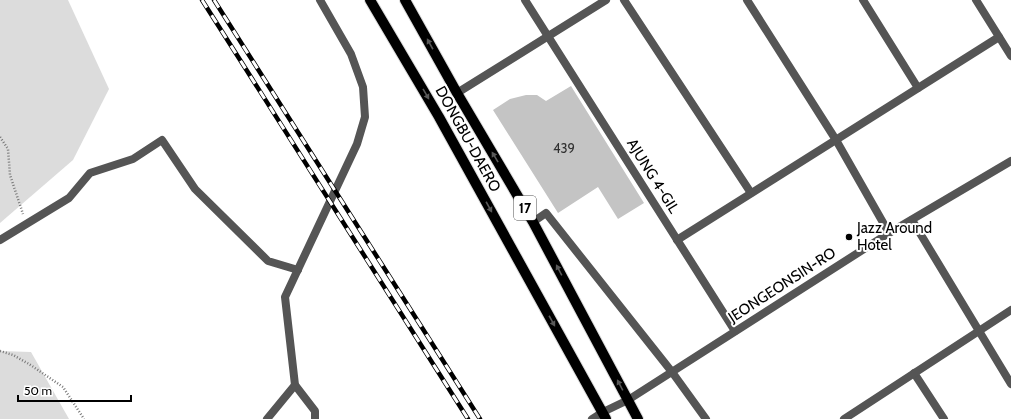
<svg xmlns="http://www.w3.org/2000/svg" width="1011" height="419" font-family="Cabin,sans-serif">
<rect width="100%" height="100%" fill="#fff"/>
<!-- green -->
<g fill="#dcdcdc">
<path d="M 0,0 L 68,0 L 109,89 L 73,160 L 0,223 Z"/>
<path d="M 0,351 L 31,352 L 69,419 L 0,419 Z"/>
</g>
<!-- building -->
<path fill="#c4c4c4" d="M 571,86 L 644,203 L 618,219 L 598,187 L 558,213 L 493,110 L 510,99 L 526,95 L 537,95 L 546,101 Z"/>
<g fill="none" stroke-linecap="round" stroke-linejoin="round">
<defs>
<g id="primary">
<path d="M 370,0 L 439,117 L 606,419"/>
<path d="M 405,0 L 457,93 L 533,222 L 638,419"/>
</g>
</defs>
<!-- primary casing -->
<use href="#primary" stroke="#dbdbdb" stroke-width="12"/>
<!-- path -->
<g stroke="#777" stroke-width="2.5" stroke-dasharray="1 2" stroke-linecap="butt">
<path d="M 0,137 L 8,149 L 10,175 L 23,214"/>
<path d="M 0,351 L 13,355 L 29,364 L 63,387 L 84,419"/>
</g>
<!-- minor -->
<g stroke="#555" stroke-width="8">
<path d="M 525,0 L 735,331"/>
<path d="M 624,0 L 751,193"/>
<path d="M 747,0 L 836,140 L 889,233"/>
<path d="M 863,0 L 918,88"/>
<path d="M 976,0 L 1011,56"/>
<path d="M 457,93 L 606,0"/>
<path d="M 912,220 L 1011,384"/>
<path d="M 533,222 L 546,213 L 672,372 L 706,419"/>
<path d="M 0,240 L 69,198 L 90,173 L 133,159 L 162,140 L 195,189 L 268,261 L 298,270"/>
<path d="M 677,240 L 999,37"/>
<path d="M 914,373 L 944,419"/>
<path d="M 267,419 L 295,385"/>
<path d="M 315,419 L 315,411 L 295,385 L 285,297 L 357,144 L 365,117 L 363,87 L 351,54 L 320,0"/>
<path d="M 592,419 L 603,412"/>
<path d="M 844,419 L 1011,310"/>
</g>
<!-- tertiary -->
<path stroke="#555" stroke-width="8" d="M 603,412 L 628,400 L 889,233 L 1011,161"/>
<!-- primary -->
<use href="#primary" stroke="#000" stroke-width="10"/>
<defs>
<g id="rail">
<path d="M 202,0 L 468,419"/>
<path d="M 214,0 L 480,419"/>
</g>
</defs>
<!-- rail casing -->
<use href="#rail" stroke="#000" stroke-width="4.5"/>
<!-- rail -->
<use href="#rail" stroke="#fff" stroke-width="3" stroke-dasharray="9" stroke-linecap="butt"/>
</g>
<!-- one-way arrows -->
<defs><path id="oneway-solid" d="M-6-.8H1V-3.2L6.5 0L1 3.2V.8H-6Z"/></defs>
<g fill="#595959">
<use href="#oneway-solid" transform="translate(430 44) rotate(-119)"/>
<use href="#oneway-solid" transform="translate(426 94) rotate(60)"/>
<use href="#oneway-solid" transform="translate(495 157) rotate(-121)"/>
<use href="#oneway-solid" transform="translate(489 207) rotate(61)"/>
<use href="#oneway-solid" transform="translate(559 270) rotate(-118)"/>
<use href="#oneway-solid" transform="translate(552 321) rotate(61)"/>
<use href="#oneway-solid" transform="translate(620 385) rotate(-118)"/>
</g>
<!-- markers -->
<circle fill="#000" stroke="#fff" stroke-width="1.5" cx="849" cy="237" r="4"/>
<g text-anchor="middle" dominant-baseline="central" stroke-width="4" stroke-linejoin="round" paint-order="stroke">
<!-- number labels -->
<g font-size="13" fill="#313131">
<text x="564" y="148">439</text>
</g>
<!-- shield labels -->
<rect fill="#fff" stroke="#4c4c4c" stroke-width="1" x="514" y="196" width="22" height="24" rx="3"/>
<g font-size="14" font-weight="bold" fill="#000">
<text x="525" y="208">17</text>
</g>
<!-- street labels -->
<g font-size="15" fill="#000" stroke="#fff">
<text transform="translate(468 139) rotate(61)">DONGBU-DAERO</text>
<text transform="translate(653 176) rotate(58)">AJUNG 4-GIL</text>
<text transform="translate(782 285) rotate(-33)">JEONGEONSIN-RO</text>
</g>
<!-- poi labels -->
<g font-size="15" fill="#000" stroke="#fff" text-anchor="start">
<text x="857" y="228">Jazz Around<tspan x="857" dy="17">Hotel</tspan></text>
</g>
</g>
<!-- scale -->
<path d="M18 395v6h113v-6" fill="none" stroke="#000000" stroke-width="2"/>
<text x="24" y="395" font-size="12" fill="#000000" stroke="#ffffff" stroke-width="3" paint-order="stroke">50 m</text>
</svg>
